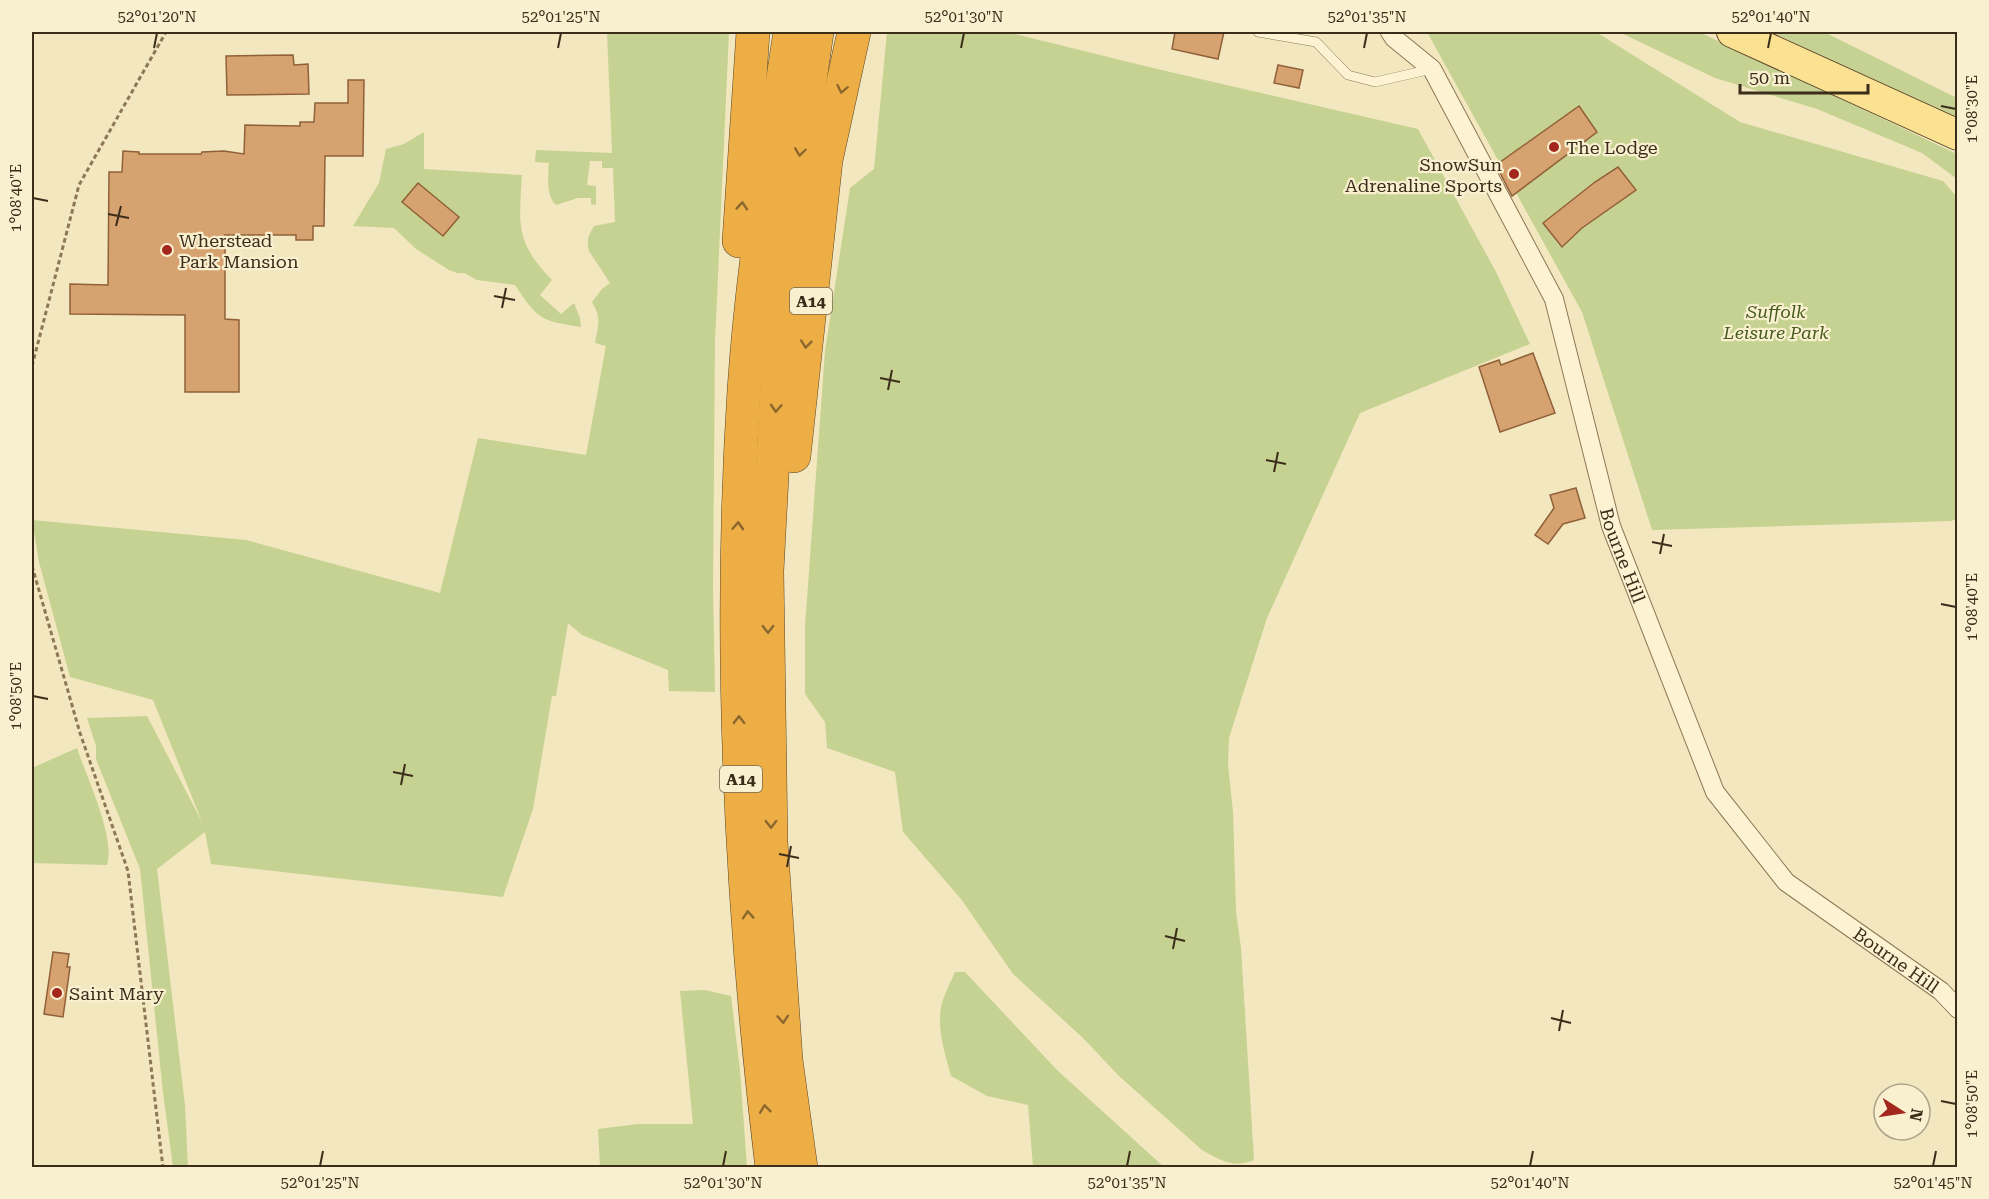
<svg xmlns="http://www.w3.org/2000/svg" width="1989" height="1199" font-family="'Roboto Serif',serif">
<rect width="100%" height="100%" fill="#f3e7bf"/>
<!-- green -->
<g fill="#c6d292">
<path d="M 607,32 L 729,32 L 715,342 L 713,591 L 715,692 L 669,691 L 668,670 L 582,635 L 568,623 L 556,696 L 552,696 L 533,809 L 503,897 L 211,864 L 205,832 L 157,869 L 185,1105 L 188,1167 L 173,1167 L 163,1093 L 140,869 L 96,759 L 96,746 L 87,718 L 147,716 L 202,822 L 153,700 L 70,677 L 39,562 L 32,520 L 246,540 L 440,593 L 478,438 L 586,455 L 606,346 L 595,343 C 598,326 602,318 592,302 L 602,289 L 610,283 L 589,251 C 586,241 589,234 594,226 L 615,222 L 613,168 L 602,168 L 602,161 L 590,161 L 587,185 L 596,186 L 596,205 L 591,204 L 591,198 L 578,198 L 556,205 C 546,196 548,176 549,163 L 535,162 L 536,150 L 612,153 Z"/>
<path d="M 887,32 L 1007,32 L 1153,68 L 1418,129 L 1496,272 L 1530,344 L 1360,413 L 1267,618 L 1229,738 L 1228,764 L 1233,812 L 1236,911 L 1241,948 L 1254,1160 C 1233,1169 1221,1160 1202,1150 L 1119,1076 L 1083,1038 L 1013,974 L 961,899 L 903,832 L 895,772 L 827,748 L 825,722 L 805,694 L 805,626 L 825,351 L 850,188 L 874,169 Z"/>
<path d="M 1427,32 L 1596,32 L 1740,122 L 1943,181 L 1958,198 L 1957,519 L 1951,521 L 1652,530 L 1582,312 Z"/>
<path d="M 1619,32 L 1699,32 L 1957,154 L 1957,179 L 1922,153 L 1817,109 L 1715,78 Z"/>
<path d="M 1772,32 L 1824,32 L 1957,98 L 1957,121 Z"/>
<path d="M 424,132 L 424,169 L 522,175 C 519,225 515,242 552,280 L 540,295 L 561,314 L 574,303 L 580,318 L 581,327 C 541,321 537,319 515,285 L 477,280 L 464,273 L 457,273 L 449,270 L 416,249 L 394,228 L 353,226 L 379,183 L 386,149 L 404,144 Z"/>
<path d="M 77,748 C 86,776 116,838 107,865 L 32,863 L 32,768 Z"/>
<path d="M 955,972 L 965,972 L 1057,1070 L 1164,1167 L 1033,1167 L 1028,1105 L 987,1096 L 951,1076 C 945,1054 937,1030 941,1007 C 944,995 950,983 955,972 Z"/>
<path d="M 705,990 L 731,996 L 740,1070 L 747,1167 L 600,1167 L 598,1129 L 638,1124 L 693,1124 L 680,991 Z"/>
</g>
<!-- building -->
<g fill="#d6a270" stroke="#906138" stroke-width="1.5">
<path d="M 1175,32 L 1224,32 L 1218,59 L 1172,49 Z"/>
<path d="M 293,55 L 294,65 L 308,64 L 309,94 L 227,95 L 226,56 Z"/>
<path d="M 1278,65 L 1303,70 L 1299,88 L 1274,83 Z"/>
<path d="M 348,80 L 364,80 L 363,156 L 325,156 L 324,226 L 313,226 L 313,240 L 296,240 L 296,235 L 225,235 L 225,319 L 239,320 L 239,392 L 185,392 L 185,315 L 70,314 L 70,284 L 108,285 L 109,172 L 122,172 L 123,151 L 139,152 L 139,154 L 201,154 L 202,152 L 224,151 L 244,154 L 245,125 L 300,126 L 300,122 L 314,122 L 315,103 L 348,103 Z"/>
<path d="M 1579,106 L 1597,132 L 1512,196 L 1496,165 Z"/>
<path d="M 1618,167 L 1636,190 L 1582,228 L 1562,247 L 1543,223 L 1595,182 Z"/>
<path d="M 418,183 L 459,217 L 443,236 L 402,202 Z"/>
<path d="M 1533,353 L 1555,413 L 1500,432 L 1479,367 L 1499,360 L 1501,365 Z"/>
<path d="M 1576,488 L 1585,518 L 1563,524 L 1548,544 L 1535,535 L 1554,508 L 1550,495 Z"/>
<path d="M 53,952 L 69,954 L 67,967 L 70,967 L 63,1017 L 44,1014 Z"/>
</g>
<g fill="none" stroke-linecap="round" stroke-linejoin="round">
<defs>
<path id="lane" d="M 1258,32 L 1316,42 L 1348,75 L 1375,82 L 1432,69"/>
<g id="street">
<path id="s1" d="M 1390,32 L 1394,38 L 1432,69 L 1554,299 L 1611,526 L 1715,792 L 1786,882 L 1941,991 L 1958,1009"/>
</g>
<path id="primary" d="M 1732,32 L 1958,135"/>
<g id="highway">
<path d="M 739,241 L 753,32"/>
<path d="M 794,456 L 826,160 L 854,32"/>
<path d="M 772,1168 C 741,910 727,649 744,390 C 752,269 772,151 790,32"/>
<path d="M 801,1168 L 786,1060 L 771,842 L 767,571 L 783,268 L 817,32"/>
</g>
</defs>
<!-- lane casing -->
<use href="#lane" stroke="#8e7755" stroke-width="10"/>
<!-- street casing -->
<use href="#street" stroke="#8e7755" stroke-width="20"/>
<!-- primary casing -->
<use href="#primary" stroke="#5b442a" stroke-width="32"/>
<!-- highway casing -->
<use href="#highway" stroke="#5b442a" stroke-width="34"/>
<!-- path -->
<g stroke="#8e7755" stroke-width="3" stroke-dasharray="4.5 3" stroke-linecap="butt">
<path d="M 32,366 L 79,185 L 166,32"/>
<path d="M 32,566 L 80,733 L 128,871 L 163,1168"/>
</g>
<!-- lane -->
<use href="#lane" stroke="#fdf3d3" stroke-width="9"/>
<!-- street -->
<use href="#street" stroke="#fdf3d3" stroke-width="18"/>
<!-- primary -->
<use href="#primary" stroke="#fbe292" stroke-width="30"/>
<!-- highway -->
<use href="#highway" stroke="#edaf45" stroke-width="33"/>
</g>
<!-- one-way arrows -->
<defs><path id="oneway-chevron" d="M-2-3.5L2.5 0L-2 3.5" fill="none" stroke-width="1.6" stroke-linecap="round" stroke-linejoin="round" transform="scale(1.5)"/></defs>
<g stroke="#8c682e">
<use href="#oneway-chevron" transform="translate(842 89) rotate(102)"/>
<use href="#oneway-chevron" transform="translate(800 152) rotate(98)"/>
<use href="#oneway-chevron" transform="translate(742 206) rotate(-86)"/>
<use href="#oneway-chevron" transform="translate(806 344) rotate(96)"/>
<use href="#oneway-chevron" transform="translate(776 408) rotate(93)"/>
<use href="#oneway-chevron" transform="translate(738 526) rotate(-87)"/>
<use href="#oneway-chevron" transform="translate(768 629) rotate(89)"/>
<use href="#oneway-chevron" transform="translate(739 720) rotate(-91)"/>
<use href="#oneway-chevron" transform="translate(771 824) rotate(89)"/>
<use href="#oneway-chevron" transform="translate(748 915) rotate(-94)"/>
<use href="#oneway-chevron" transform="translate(783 1019) rotate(86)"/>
<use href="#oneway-chevron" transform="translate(765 1109) rotate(-97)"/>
</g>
<!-- ticks -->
<path fill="none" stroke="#3c2d1b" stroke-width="2" d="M 154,48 L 157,33M 558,48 L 561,33M 961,48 L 964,33M 1364,48 L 1367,33M 1768,48 L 1771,33M 1941,106 L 1956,109M 33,198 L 48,201M 108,214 L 129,218M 116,226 L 121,206M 494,296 L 515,300M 502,308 L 506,288M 880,378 L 900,382M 888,390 L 892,370M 1266,460 L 1286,464M 1274,472 L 1278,452M 1652,542 L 1672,546M 1660,554 L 1664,534M 1941,604 L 1956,607M 33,696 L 48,699M 393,772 L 413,776M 401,785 L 405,764M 779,854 L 799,858M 787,867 L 791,846M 1165,936 L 1185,941M 1173,949 L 1177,928M 1551,1018 L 1571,1023M 1559,1031 L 1563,1010M 1941,1101 L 1956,1104M 320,1166 L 323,1151M 723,1166 L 726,1151M 1127,1166 L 1130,1151M 1530,1166 L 1533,1151M 1933,1166 L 1936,1151"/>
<!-- markers -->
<g fill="#a4271e" stroke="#f9f0d0" stroke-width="2">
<circle cx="1554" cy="147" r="6"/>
<circle cx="1514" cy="174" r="6"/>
<circle cx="167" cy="250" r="6"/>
<circle cx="57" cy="993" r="6"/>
</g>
<g text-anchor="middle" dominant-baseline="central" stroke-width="4.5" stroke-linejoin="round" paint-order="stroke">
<!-- shield labels -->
<g fill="#f9f0d0" stroke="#756851" stroke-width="1.5">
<rect x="790" y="288" width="42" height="26" rx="4.5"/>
<rect x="720" y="766" width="42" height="26" rx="4.5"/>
</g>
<g font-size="16" font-weight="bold" fill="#3c2d1b">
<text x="811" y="301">A14</text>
<text x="741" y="779">A14</text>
</g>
<!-- poi labels -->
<g font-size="18" fill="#3c2d1b" stroke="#f9f0d0" text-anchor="start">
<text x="1566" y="147">The Lodge</text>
<text x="1502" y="164" text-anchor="end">SnowSun<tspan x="1502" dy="21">Adrenaline Sports</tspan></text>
<text x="179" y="240">Wherstead<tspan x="179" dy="21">Park Mansion</tspan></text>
<text x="69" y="993">Saint Mary</text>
</g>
<!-- park labels -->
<g font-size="18" font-style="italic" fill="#475b1f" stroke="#f9f0d0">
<text x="1776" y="311">Suffolk<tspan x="1776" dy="21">Leisure Park</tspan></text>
</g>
<!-- street labels -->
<g font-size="18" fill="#3c2d1b" stroke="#f9f0d0">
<text stroke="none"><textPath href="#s1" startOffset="582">Bourne Hill</textPath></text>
<text stroke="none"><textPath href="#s1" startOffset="1086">Bourne Hill</textPath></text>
</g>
</g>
<!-- border -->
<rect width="1989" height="1199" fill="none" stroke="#f9f0d0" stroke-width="66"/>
<!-- north arrow -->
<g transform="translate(1902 1112) rotate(102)"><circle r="28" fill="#f9f0d0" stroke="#ada288" stroke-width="1.5"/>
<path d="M0-4.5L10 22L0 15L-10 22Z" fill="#a4271e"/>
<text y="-9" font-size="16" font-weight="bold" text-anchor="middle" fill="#3c2d1b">N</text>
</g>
<!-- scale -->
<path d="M1740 84v9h128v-9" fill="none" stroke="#3c2d1b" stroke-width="3"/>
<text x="1749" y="84" font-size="18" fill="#3c2d1b" stroke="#f9f0d0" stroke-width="4.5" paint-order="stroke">50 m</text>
<rect x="33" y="33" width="1923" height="1133" fill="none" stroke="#3c2d1b" stroke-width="2"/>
<g font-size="15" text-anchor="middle" fill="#3c2d1b">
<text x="157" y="22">52°01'20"N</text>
<text x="561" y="22">52°01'25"N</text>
<text x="964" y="22">52°01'30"N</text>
<text x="1367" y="22">52°01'35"N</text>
<text x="1771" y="22">52°01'40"N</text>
<text transform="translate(1972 109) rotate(-90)" y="5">1°08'30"E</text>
<text transform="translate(16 198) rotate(-90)" y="5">1°08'40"E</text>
<text transform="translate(1972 607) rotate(-90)" y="5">1°08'40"E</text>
<text transform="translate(16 696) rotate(-90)" y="5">1°08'50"E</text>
<text transform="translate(1972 1104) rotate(-90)" y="5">1°08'50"E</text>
<text x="320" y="1188">52°01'25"N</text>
<text x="723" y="1188">52°01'30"N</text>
<text x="1127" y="1188">52°01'35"N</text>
<text x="1530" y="1188">52°01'40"N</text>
<text x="1933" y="1188">52°01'45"N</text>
</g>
</svg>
